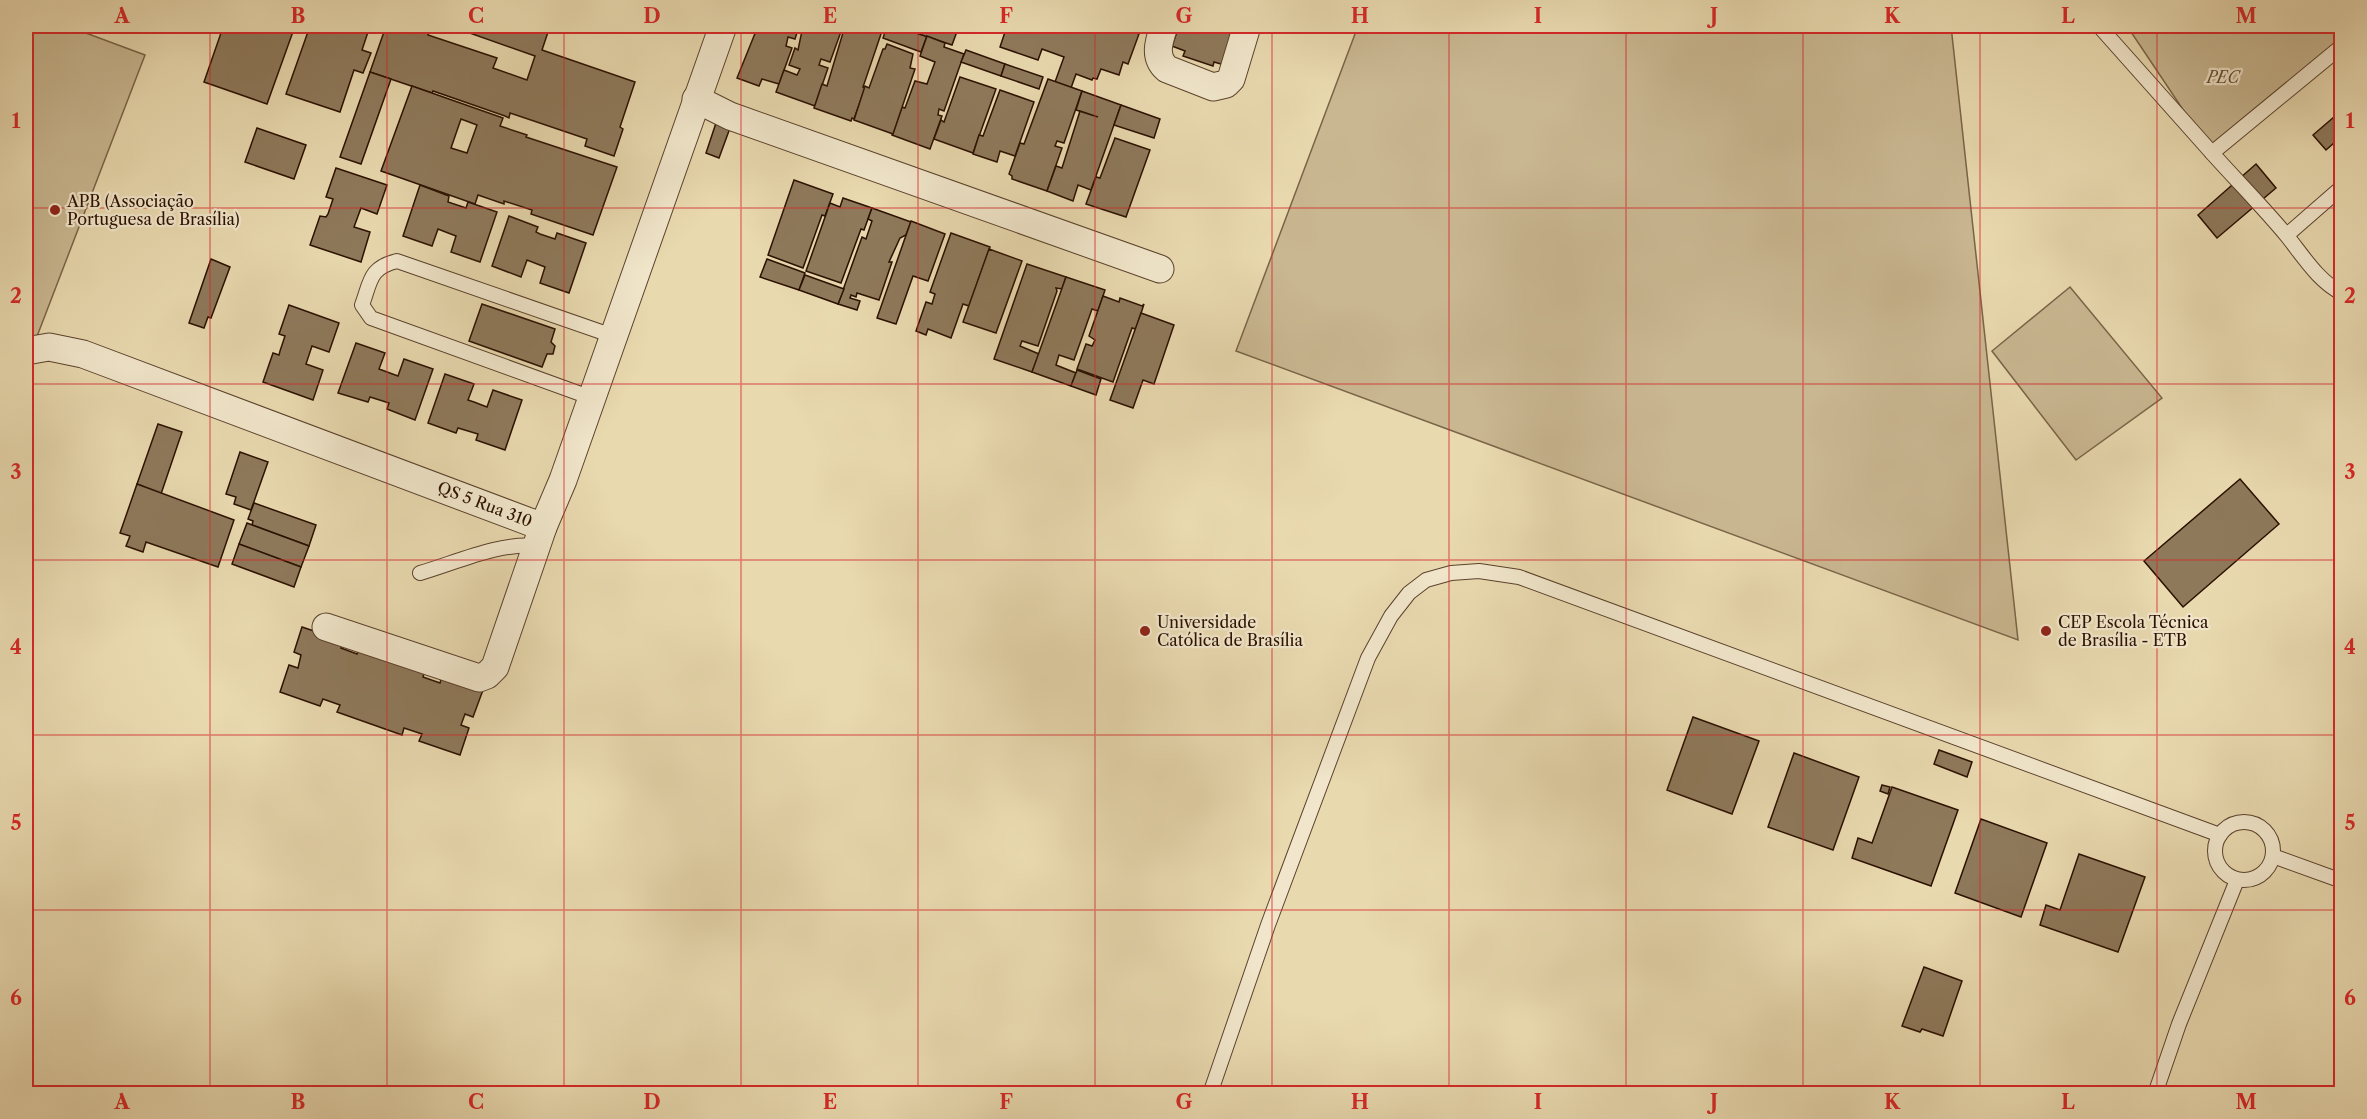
<svg xmlns="http://www.w3.org/2000/svg" width="2367" height="1119" font-family="'Libre Caslon Text',serif">
<rect width="100%" height="100%" fill="#e9d9af"/>
<filter id="stains"><feTurbulence type="fractalNoise" baseFrequency=".00333" numOctaves="4"/><feColorMatrix values="0 0 0 0 .2 0 0 0 0 .09 0 0 0 0 .02 0 0 0 .5 -.17"/></filter>
<radialGradient id="worn" r=".72"><stop offset=".6" stop-color="#630" stop-opacity="0"/><stop offset="1" stop-color="#630" stop-opacity=".3"/></radialGradient>
<!-- green -->
<g fill="#c9b791" stroke="#7a6448" stroke-width="1.5">
<path d="M 26,26 L 67,26 L 145,55 L 26,365 Z"/>
<path d="M 1358,26 L 1951,26 L 2018,640 L 1236,351 Z"/>
<path d="M 2127,26 L 2341,26 L 2341,46 L 2212,153 Z"/>
<path d="M 2070,287 L 2162,398 L 2076,460 L 1992,351 Z"/>
</g>
<!-- building -->
<g fill="#8e795b" stroke="#2b1000" stroke-width="1.5" fill-rule="evenodd">
<path d="M 202,26 L 295,26 L 267,104 L 204,82 L 221,33 Z"/>
<path d="M 310,26 L 370,26 L 362,50 L 371,53 L 363,73 L 354,70 L 340,112 L 286,94 Z"/>
<path d="M 386,26 L 403,26 L 416,30 L 417,26 L 431,26 L 428,35 L 497,58 L 493,68 L 527,80 L 535,56 L 450,26 L 550,26 L 542,50 L 635,82 L 620,127 L 623,129 L 614,156 L 585,146 L 587,139 L 522,117 L 510,113 L 509,118 L 505,116 L 433,91 L 432,93 L 370,72 Z"/>
<path d="M 758,26 L 799,26 L 795,39 L 788,37 L 786,46 L 792,48 L 779,84 L 762,79 L 759,86 L 737,78 Z"/>
<path d="M 803,26 L 843,26 L 830,62 L 821,59 L 819,65 L 828,68 L 815,106 L 776,92 L 784,70 L 797,75 L 800,69 L 789,65 L 795,48 L 798,50 Z"/>
<path d="M 845,26 L 866,26 L 882,31 L 863,87 L 865,88 L 854,119 L 852,118 L 851,121 L 814,108 L 822,84 L 827,86 Z"/>
<path d="M 887,26 L 896,26 L 927,36 L 921,52 L 883,38 Z"/>
<path d="M 912,26 L 959,26 L 952,45 L 910,31 Z"/>
<path d="M 996,26 L 1136,26 L 1134,32 L 1139,34 L 1128,64 L 1123,62 L 1119,75 L 1101,69 L 1097,79 L 1093,78 L 1092,80 L 1076,74 L 1071,88 L 1055,82 L 1064,57 L 1042,49 L 1038,60 L 1000,47 L 1006,29 Z"/>
<path d="M 1179,26 L 1235,26 L 1228,66 L 1214,62 L 1213,66 L 1183,56 L 1185,51 L 1172,46 Z"/>
<path d="M 927,36 L 945,43 L 944,47 L 964,54 L 944,111 L 939,109 L 938,115 L 942,116 L 930,149 L 892,135 L 902,107 L 905,108 L 915,81 L 927,84 L 935,62 L 920,56 Z"/>
<path d="M 887,44 L 913,54 L 910,68 L 915,69 L 893,134 L 854,120 L 865,86 L 869,88 L 883,49 L 885,49 Z"/>
<path d="M 966,50 L 1005,64 L 1001,76 L 961,62 Z"/>
<path d="M 1005,64 L 1043,77 L 1039,89 L 1001,76 Z"/>
<path d="M 370,72 L 391,79 L 361,164 L 340,157 Z"/>
<path d="M 960,77 L 996,89 L 973,153 L 934,139 L 941,120 L 944,122 Z"/>
<path d="M 1048,79 L 1082,91 L 1064,143 L 1057,141 L 1055,146 L 1062,148 L 1047,191 L 1012,179 L 1012,176 L 1009,174 L 1020,143 L 1024,144 Z"/>
<path d="M 412,86 L 503,118 L 500,126 L 527,135 L 526,137 L 617,167 L 593,235 L 531,214 L 532,210 L 504,201 L 504,204 L 478,195 L 475,204 L 381,171 ZM 461,119 L 477,125 L 467,153 L 451,148 Z"/>
<path d="M 1000,90 L 1034,102 L 1015,156 L 1000,151 L 997,162 L 973,154 L 979,135 L 983,136 Z"/>
<path d="M 1082,91 L 1121,105 L 1091,190 L 1078,185 L 1073,201 L 1047,191 L 1056,166 L 1062,168 L 1080,111 L 1098,117 L 1076,110 Z"/>
<path d="M 1121,105 L 1160,119 L 1154,138 L 1114,125 Z"/>
<path d="M 2334,117 L 2342,125 L 2342,136 L 2326,150 L 2313,135 Z"/>
<path d="M 716,123 L 730,128 L 719,158 L 706,153 Z"/>
<path d="M 257,128 L 306,145 L 294,179 L 245,162 Z"/>
<path d="M 1115,138 L 1150,150 L 1126,217 L 1086,204 L 1096,177 L 1100,178 Z"/>
<path d="M 2256,164 L 2276,188 L 2217,238 L 2198,215 Z"/>
<path d="M 336,168 L 387,185 L 377,214 L 361,208 L 354,227 L 370,232 L 361,262 L 310,245 L 320,216 L 326,217 L 328,214 L 333,199 L 326,197 Z"/>
<path d="M 794,180 L 833,194 L 825,216 L 822,215 L 803,268 L 768,255 Z"/>
<path d="M 420,185 L 449,196 L 448,202 L 466,208 L 468,202 L 497,212 L 480,262 L 451,252 L 456,236 L 443,231 L 438,229 L 432,246 L 403,236 Z"/>
<path d="M 843,198 L 872,208 L 864,230 L 861,229 L 841,283 L 806,271 L 830,203 L 840,207 Z"/>
<path d="M 872,208 L 911,222 L 906,235 L 900,238 L 889,262 L 892,262 L 879,300 L 857,293 L 856,297 L 851,295 L 850,298 L 860,301 L 857,310 L 838,304 L 862,237 L 866,239 L 872,221 L 868,219 Z"/>
<path d="M 509,216 L 538,227 L 536,232 L 540,234 L 555,239 L 557,233 L 586,243 L 569,293 L 540,283 L 545,267 L 527,260 L 521,277 L 492,266 Z"/>
<path d="M 911,221 L 945,234 L 928,281 L 913,276 L 896,324 L 877,318 Z"/>
<path d="M 951,233 L 990,247 L 969,306 L 963,304 L 951,338 L 928,329 L 926,335 L 916,331 L 926,302 L 932,304 L 935,294 L 930,292 Z"/>
<path d="M 989,249 L 1022,261 L 996,333 L 963,322 Z"/>
<path d="M 211,259 L 230,267 L 211,318 L 208,317 L 204,328 L 189,323 Z"/>
<path d="M 767,259 L 805,273 L 799,290 L 760,277 Z"/>
<path d="M 1027,264 L 1066,277 L 1062,289 L 1056,288 L 1057,291 L 1038,346 L 1022,341 L 1020,346 L 1039,354 L 1032,372 L 994,359 Z"/>
<path d="M 805,275 L 844,289 L 838,304 L 799,290 Z"/>
<path d="M 1066,277 L 1105,290 L 1098,311 L 1092,309 L 1074,360 L 1059,355 L 1056,365 L 1076,373 L 1071,386 L 1032,372 Z"/>
<path d="M 1103,296 L 1119,302 L 1120,298 L 1142,306 L 1144,304 L 1136,329 L 1132,328 L 1113,382 L 1077,369 L 1086,344 L 1092,346 L 1095,340 L 1089,336 Z"/>
<path d="M 482,304 L 555,329 L 551,342 L 555,346 L 553,354 L 547,354 L 542,367 L 469,341 Z"/>
<path d="M 289,305 L 339,323 L 329,352 L 312,346 L 306,364 L 323,370 L 313,400 L 263,382 L 273,353 L 279,355 L 280,351 L 285,336 L 279,334 Z"/>
<path d="M 1141,313 L 1174,325 L 1154,384 L 1143,380 L 1133,408 L 1110,400 Z"/>
<path d="M 356,343 L 385,353 L 379,369 L 398,376 L 404,359 L 433,369 L 415,420 L 387,409 L 389,403 L 370,397 L 368,402 L 338,393 Z"/>
<path d="M 1077,370 L 1101,379 L 1096,395 L 1071,386 Z"/>
<path d="M 445,374 L 474,384 L 468,400 L 474,402 L 487,407 L 493,390 L 522,400 L 505,450 L 476,440 L 478,434 L 458,428 L 456,433 L 428,423 Z"/>
<path d="M 158,424 L 182,432 L 161,494 L 137,484 Z"/>
<path d="M 240,452 L 268,462 L 251,510 L 234,504 L 236,497 L 226,494 Z"/>
<path d="M 2240,479 L 2279,524 L 2183,607 L 2144,561 Z"/>
<path d="M 137,484 L 234,520 L 218,567 L 146,542 L 143,552 L 126,546 L 130,536 L 120,533 Z"/>
<path d="M 254,503 L 316,525 L 309,546 L 252,525 L 253,521 L 248,519 Z"/>
<path d="M 247,523 L 309,546 L 301,567 L 239,544 Z"/>
<path d="M 239,544 L 301,567 L 294,587 L 232,564 Z"/>
<path d="M 302,627 L 344,641 L 341,648 L 357,654 L 360,647 L 425,670 L 423,677 L 440,683 L 442,676 L 483,690 L 473,717 L 465,714 L 461,725 L 469,728 L 460,755 L 419,741 L 422,734 L 404,728 L 402,735 L 337,712 L 340,705 L 323,699 L 320,706 L 280,692 L 289,665 L 298,668 L 301,655 L 294,652 Z"/>
<path d="M 1693,717 L 1759,741 L 1732,814 L 1667,790 Z"/>
<path d="M 1939,750 L 1972,762 L 1967,777 L 1934,764 Z"/>
<path d="M 1794,753 L 1859,777 L 1833,850 L 1768,827 Z"/>
<path d="M 1882,785 L 1890,787 L 1888,794 L 1880,791 Z"/>
<path d="M 1892,787 L 1958,810 L 1931,886 L 1852,858 L 1858,838 L 1872,843 Z"/>
<path d="M 1981,819 L 2047,843 L 2021,917 L 1955,893 Z"/>
<path d="M 2079,854 L 2145,877 L 2118,952 L 2040,925 L 2046,905 L 2060,910 Z"/>
<path d="M 1924,967 L 1962,981 L 1943,1036 L 1922,1029 L 1920,1032 L 1902,1026 Z"/>
</g>
<g fill="none" stroke-linecap="round" stroke-linejoin="round">
<defs>
<g id="lane">
<path d="M 2099,26 L 2212,153 L 2342,46"/>
<path d="M 2212,153 C 2237,181 2264,208 2287,236 C 2303,256 2319,282 2342,293"/>
<path d="M 2287,235 L 2342,187"/>
<path d="M 592,398 L 371,318 L 362,305 C 371,281 369,268 397,261 L 613,336"/>
<path d="M 420,573 C 455,563 500,542 536,546"/>
<circle cx="2244" cy="851" r="29"/>
<path d="M 2273,856 L 2342,881"/>
<path d="M 1210,1094 L 1268,925 L 1368,658 L 1391,616 L 1409,593 L 1426,580 L 1451,573 L 1479,571 L 1519,577 L 2220,835"/>
<path d="M 2155,1094 L 2179,1024 L 2237,880"/>
</g>
<g id="street">
<path d="M 1164,26 C 1159,41 1153,57 1167,69 L 1213,87 L 1226,84 L 1231,79 L 1247,26"/>
<path d="M 696,99 L 730,116 L 1160,269"/>
<path d="M 26,351 L 49,347 L 83,354 L 543,527 L 563,480 L 723,26"/>
<path d="M 326,627 L 479,678 L 487,675 L 495,667 L 543,527"/>
</g>
</defs>
<!-- lane casing -->
<use href="#lane" stroke="#5a422c" stroke-width="16"/>
<!-- street casing -->
<use href="#street" stroke="#5a422c" stroke-width="29"/>
<!-- lane -->
<use href="#lane" stroke="#f1e6cb" stroke-width="14"/>
<!-- street -->
<use href="#street" stroke="#f1e6cb" stroke-width="27"/>
</g>
<!-- grid -->
<path fill="none" stroke="#d62828" stroke-width="1.5" stroke-opacity="0.55" d="M 210,26 L 210,1094M 387,26 L 387,1094M 564,26 L 564,1094M 741,26 L 741,1094M 918,26 L 918,1094M 1095,26 L 1095,1094M 1272,26 L 1272,1094M 1449,26 L 1449,1094M 1626,26 L 1626,1094M 1803,26 L 1803,1094M 1980,26 L 1980,1094M 2157,26 L 2157,1094M 26,208 L 2342,208M 26,384 L 2342,384M 26,560 L 2342,560M 26,735 L 2342,735M 26,910 L 2342,910"/>
<!-- markers -->
<g fill="#8f2418" stroke="#f1e6cb" stroke-width="2">
<circle cx="55" cy="210" r="6"/>
<circle cx="1145" cy="631" r="6"/>
<circle cx="2046" cy="631" r="6"/>
</g>
<g text-anchor="middle" dominant-baseline="central" stroke-width="4.5" stroke-linejoin="round" paint-order="stroke">
<!-- park labels -->
<g font-size="16" font-style="italic" fill="#624a33" stroke="#f1e6cb">
<text x="2223" y="77">PEC</text>
</g>
<!-- poi labels -->
<g font-size="16" fill="#2b1000" stroke="#f1e6cb" text-anchor="start">
<text x="67" y="201">APB (Associação<tspan x="67" dy="18">Portuguesa de Brasília)</tspan></text>
<text x="1157" y="622">Universidade<tspan x="1157" dy="18">Católica de Brasília</tspan></text>
<text x="2058" y="622">CEP Escola Técnica<tspan x="2058" dy="18">de Brasília - ETB</tspan></text>
</g>
<!-- street labels -->
<g font-size="16" fill="#2b1000" stroke="#f1e6cb">
<text transform="translate(485 504) rotate(21)">QS 5 Rua 310</text>
</g>
</g>
<!-- margin -->
<rect width="2367" height="1119" fill="none" stroke="#e9d9af" stroke-width="66"/>
<rect x="33" y="33" width="2301" height="1053" fill="none" stroke="#d62828" stroke-width="2"/>
<g font-size="20" text-anchor="middle" font-weight="bold" fill="#d62828">
<text x="122" y="23">A</text>
<text x="298" y="23">B</text>
<text x="476" y="23">C</text>
<text x="652" y="23">D</text>
<text x="830" y="23">E</text>
<text x="1006" y="23">F</text>
<text x="1184" y="23">G</text>
<text x="1360" y="23">H</text>
<text x="1538" y="23">I</text>
<text x="1714" y="23">J</text>
<text x="1892" y="23">K</text>
<text x="2068" y="23">L</text>
<text x="2246" y="23">M</text>
<text x="16" y="128">1</text>
<text x="2350" y="128">1</text>
<text x="16" y="303">2</text>
<text x="2350" y="303">2</text>
<text x="16" y="479">3</text>
<text x="2350" y="479">3</text>
<text x="16" y="654">4</text>
<text x="2350" y="654">4</text>
<text x="16" y="830">5</text>
<text x="2350" y="830">5</text>
<text x="16" y="1005">6</text>
<text x="2350" y="1005">6</text>
<text x="122" y="1109">A</text>
<text x="298" y="1109">B</text>
<text x="476" y="1109">C</text>
<text x="652" y="1109">D</text>
<text x="830" y="1109">E</text>
<text x="1006" y="1109">F</text>
<text x="1184" y="1109">G</text>
<text x="1360" y="1109">H</text>
<text x="1538" y="1109">I</text>
<text x="1714" y="1109">J</text>
<text x="1892" y="1109">K</text>
<text x="2068" y="1109">L</text>
<text x="2246" y="1109">M</text>
</g>
<rect width="100%" height="100%" filter="url(#stains)"/>
<rect width="100%" height="100%" fill="url(#worn)"/>
</svg>
